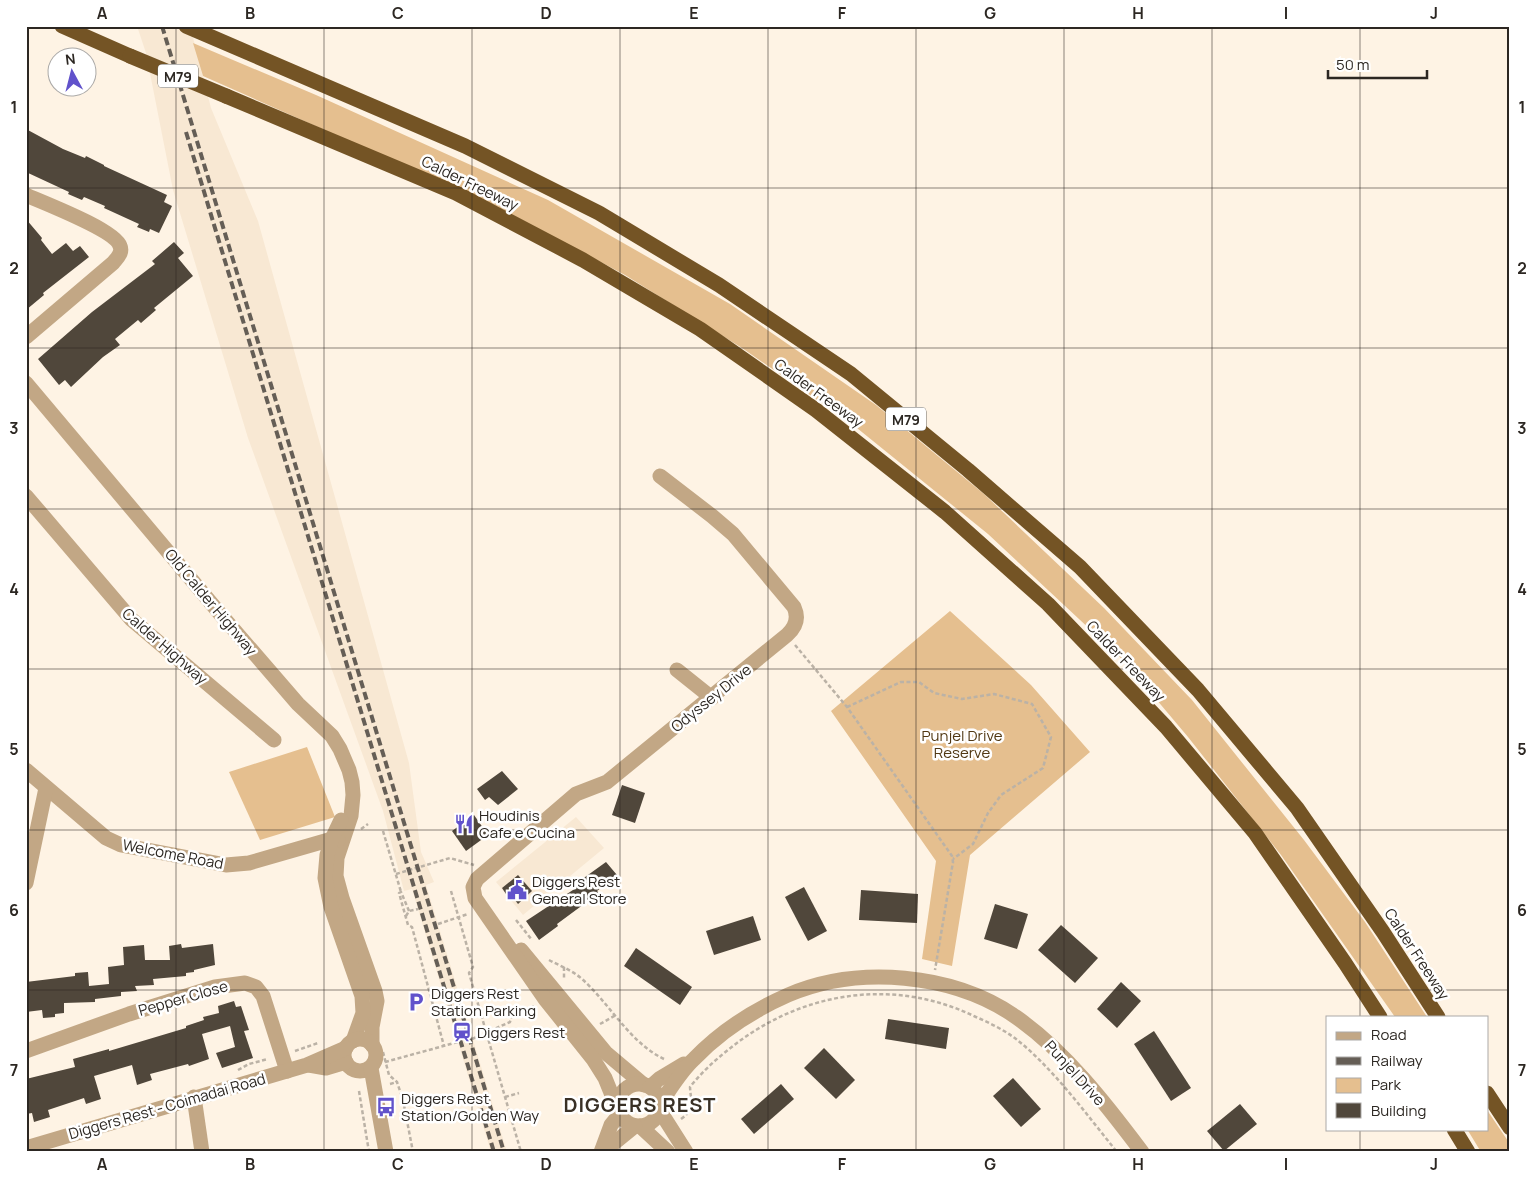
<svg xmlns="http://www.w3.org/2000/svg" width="1536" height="1178" font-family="Manrope,sans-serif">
<rect width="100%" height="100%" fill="#fef3e4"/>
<!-- built -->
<g fill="#f8e8d3">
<path d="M 137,26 L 190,26 L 211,108 L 258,221 L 409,763 L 421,852 L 434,882 L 426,885 L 507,1152 L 491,1152 L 412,889 L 404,891 L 383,811 L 248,438 L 173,190 L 146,53 Z"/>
<path d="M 576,817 L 604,848 L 523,915 L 496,882 Z"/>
</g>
<!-- green -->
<g fill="#e5bf8f">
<path d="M 193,43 L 316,95 L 548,200 L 730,304 L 876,405 L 984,494 L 1104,608 L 1192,700 L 1304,840 L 1365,922 L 1427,1017 L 1395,1017 L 1281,855 L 1188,737 L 1124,661 L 988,534 L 852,424 L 742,348 L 625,275 L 496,206 L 203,76 Z"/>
<path d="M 950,611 L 1031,685 L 1090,752 L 970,855 L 952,966 L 922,959 L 936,861 L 831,711 Z"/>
<path d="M 307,747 L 335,817 L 260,840 L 229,772 Z"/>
<path d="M 1487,1110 L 1510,1144 L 1510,1152 L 1481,1152 L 1467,1129 L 1487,1129 Z"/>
</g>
<!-- building -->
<g fill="#50473b">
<path d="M 26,129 L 63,149 L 85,158 L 86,156 L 104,165 L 104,166 L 167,195 L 164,202 L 172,206 L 159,233 L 150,229 L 149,232 L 137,227 L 139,224 L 104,208 L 105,206 L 84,197 L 82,200 L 68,194 L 69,192 L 26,172 Z"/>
<path d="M 26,219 L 42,238 L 41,240 L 52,254 L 66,243 L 73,251 L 80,246 L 89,257 L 43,293 L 44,295 L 26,310 Z"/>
<path d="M 174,242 L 184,253 L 178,258 L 193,276 L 154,308 L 156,310 L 141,323 L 138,320 L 115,339 L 120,345 L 103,357 L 71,387 L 65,380 L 59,385 L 38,359 L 92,312 L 155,264 L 152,261 Z"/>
<path d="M 502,771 L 518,789 L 498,805 L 489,797 L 485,800 L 477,789 Z"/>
<path d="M 622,785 L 645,793 L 635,823 L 612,815 Z"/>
<path d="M 474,815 L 488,835 L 466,851 L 452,831 Z"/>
<path d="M 606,862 L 617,875 L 597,891 L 599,893 L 557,924 L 558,926 L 539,940 L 526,921 L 576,888 L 574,885 Z"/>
<path d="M 518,875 L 532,891 L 518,904 L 511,895 L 508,897 L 502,888 Z"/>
<path d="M 804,887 L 827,931 L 808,941 L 785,897 Z"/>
<path d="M 861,890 L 918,894 L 917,923 L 859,920 Z"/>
<path d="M 995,904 L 1028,914 L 1017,949 L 984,939 Z"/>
<path d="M 753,916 L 761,940 L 714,955 L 706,931 Z"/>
<path d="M 1061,925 L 1098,958 L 1075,983 L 1038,950 Z"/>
<path d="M 181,944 L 182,948 L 213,944 L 215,965 L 194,970 L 194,972 L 186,973 L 186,976 L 153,979 L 154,985 L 135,986 L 137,991 L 121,992 L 121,996 L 95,999 L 95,1002 L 64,1003 L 64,1013 L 55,1014 L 55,1017 L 43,1018 L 42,1010 L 26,1012 L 26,982 L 75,976 L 75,973 L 88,972 L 89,986 L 109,984 L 108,967 L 124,965 L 123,947 L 144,945 L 145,960 L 170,960 L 169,946 Z"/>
<path d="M 636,948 L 692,987 L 680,1005 L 624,966 Z"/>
<path d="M 1121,982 L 1141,1001 L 1117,1028 L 1097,1009 Z"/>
<path d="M 234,1001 L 236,1007 L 241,1006 L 249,1030 L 244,1031 L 253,1058 L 222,1068 L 216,1053 L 235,1047 L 230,1026 L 202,1034 L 209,1059 L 189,1066 L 188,1064 L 150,1074 L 152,1080 L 137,1085 L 132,1065 L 94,1076 L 101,1099 L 86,1104 L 84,1098 L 48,1110 L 50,1117 L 34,1122 L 32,1113 L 26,1114 L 26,1079 L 75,1067 L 73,1059 L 109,1049 L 109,1051 L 186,1028 L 186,1026 L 204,1020 L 203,1017 L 219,1013 L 218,1006 Z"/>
<path d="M 888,1019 L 949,1028 L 946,1049 L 885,1039 Z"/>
<path d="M 1154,1031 L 1191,1088 L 1171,1101 L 1134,1044 Z"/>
<path d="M 824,1048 L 855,1080 L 836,1099 L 804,1068 Z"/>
<path d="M 1013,1078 L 1041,1109 L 1021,1127 L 993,1096 Z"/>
<path d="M 781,1084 L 794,1099 L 754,1134 L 741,1119 Z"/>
<path d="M 1240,1104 L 1257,1124 L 1224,1151 L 1207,1131 Z"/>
</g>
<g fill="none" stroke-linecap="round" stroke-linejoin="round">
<!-- path -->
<g stroke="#bbb2a6" stroke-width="2.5" stroke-dasharray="4 2.5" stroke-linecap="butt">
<path d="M 795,645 L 847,707 L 952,856 L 953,862 L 935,970"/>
<path d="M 847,707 L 901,682 L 919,682 L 934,693 L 962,699 L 994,694 L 1032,704 L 1051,737 L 1043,768 L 1001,795 L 988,813 L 973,844 L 953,859"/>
<path d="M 361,829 L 368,824"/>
<path d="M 383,831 L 401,892"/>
<path d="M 396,874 L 450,858 L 474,865"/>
<path d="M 451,891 L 473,967 L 469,973 L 521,1152"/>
<path d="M 409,911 L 401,892 L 399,893 L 408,925 L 412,927 L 444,1046"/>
<path d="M 406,916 L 409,911 L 418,909"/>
<path d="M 516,920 L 532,940"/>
<path d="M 438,924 L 468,914"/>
<path d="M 549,960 C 560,966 572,970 582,979 C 610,1004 630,1043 664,1059"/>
<path d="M 564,967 L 564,980"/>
<path d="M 600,1024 L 616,1015"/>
<path d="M 472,1039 L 510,1022 L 512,1014 C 520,1009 526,1011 534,1006"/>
<path d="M 295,1051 L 318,1043"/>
<path d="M 383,1052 L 389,1075 L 397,1082 L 403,1100 L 413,1152"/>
<path d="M 385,1062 L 458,1042"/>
<path d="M 238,1070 L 249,1064 L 268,1059"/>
<path d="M 390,1084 L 397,1082"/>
<path d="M 359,1091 L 369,1152"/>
<path d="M 505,1097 L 519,1093"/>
<path d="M 681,1119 C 695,1109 691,1103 690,1087 C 701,1073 714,1061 728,1050 C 799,992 892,976 976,1017 C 990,1023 1004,1030 1016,1039 C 1053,1068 1087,1115 1117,1152"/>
</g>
<!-- minor -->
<g stroke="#c2a785" stroke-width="15">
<path d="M 26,195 C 44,203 115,230 120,246 C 123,253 117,258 113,263 L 26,337"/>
<path d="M 26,383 L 222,616 L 298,704 L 332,736 L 340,749 L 349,770 L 352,782 L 353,795 L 351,816 L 337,858 L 336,876 L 342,898 L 375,991 L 377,1001 L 372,1027 L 372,1045"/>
<path d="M 26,496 L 131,619 L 274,740"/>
<path d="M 677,670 L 712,698"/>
<path d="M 26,770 L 106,838 L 121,845 L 226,865 L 249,863 L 332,839 L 338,840"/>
<path d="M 341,820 L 332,839 L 327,855 L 325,878 L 331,907 L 362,996 L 363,1013 L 353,1041"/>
<path d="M 26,883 L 46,788"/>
<path d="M 521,950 L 606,1053 L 644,1085"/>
<circle cx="360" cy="1055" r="16"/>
<path d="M 26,1051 L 129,1014 L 215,987 L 245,983 L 256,987 L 263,996 L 287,1071"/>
<path d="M 309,1065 L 326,1068 L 346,1062"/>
<path d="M 371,1068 L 386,1152"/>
<circle cx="639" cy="1105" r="21"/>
<path d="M 650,1087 L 659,1079 L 684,1064"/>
<path d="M 194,1097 L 202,1152"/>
<path d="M 660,1104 C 671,1088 680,1072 694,1059 C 720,1032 754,1010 788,995 C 858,965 953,973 1016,1017 C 1065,1051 1106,1104 1142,1152"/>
<path d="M 618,1110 L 605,1078 L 593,1059 L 545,999 L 475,898 L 473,887 L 477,879 L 576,794 L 607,782 L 787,635 C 796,627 799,618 794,607 L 733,534 L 712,516 L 660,476"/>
<path d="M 660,1111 L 686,1152"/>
<path d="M 640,1126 L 668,1152"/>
<path d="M 26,1148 L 307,1065 L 346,1048"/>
<path d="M 601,1152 L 611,1125 L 620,1114"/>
<path d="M 603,1152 L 635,1126"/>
</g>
<!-- highway -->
<g stroke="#745425" stroke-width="15">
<path d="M 62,26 L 130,56"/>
<path d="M 186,26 L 465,146 L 599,213 L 719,285 L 851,374 L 968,470 L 1080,567 L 1198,690 L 1297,808 L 1383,932 L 1438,1017"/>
<path d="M 226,96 L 456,193 L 583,260 L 700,329 L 816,410 L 945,512 L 1048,604 L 1166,727 L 1255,833 L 1345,963 L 1380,1017"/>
<path d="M 1487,1093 L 1510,1128"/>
<path d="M 1454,1129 L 1468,1152"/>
</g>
<!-- rail -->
<g stroke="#655e56" stroke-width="4" stroke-dasharray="8 4" stroke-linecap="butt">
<path d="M 162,26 L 504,1152"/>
<path d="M 186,132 L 494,1152"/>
</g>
<!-- highway-bridge -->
<path stroke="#745425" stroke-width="15" d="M 130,56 L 226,96"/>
</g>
<!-- grid -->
<path fill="none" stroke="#2c2722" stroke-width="1" stroke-opacity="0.55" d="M 176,26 L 176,1152M 324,26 L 324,1152M 472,26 L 472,1152M 620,26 L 620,1152M 768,26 L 768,1152M 916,26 L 916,1152M 1064,26 L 1064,1152M 1212,26 L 1212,1152M 1360,26 L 1360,1017M 26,188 L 1510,188M 26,348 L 1510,348M 26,509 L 1510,509M 26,669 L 1510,669M 26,830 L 1510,830M 26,990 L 1510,990M 1360,1129 L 1360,1152"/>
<!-- icons -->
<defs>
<symbol id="restaurant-bare" viewBox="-9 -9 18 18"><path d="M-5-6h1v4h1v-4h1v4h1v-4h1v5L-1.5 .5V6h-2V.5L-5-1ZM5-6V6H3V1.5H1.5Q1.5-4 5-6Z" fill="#6152cb" stroke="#fff" stroke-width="2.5" paint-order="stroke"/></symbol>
<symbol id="civic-bare" viewBox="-9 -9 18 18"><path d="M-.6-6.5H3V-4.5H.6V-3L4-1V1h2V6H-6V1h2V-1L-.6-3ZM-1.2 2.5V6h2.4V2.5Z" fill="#6152cb" stroke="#fff" stroke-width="2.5" paint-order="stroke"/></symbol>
<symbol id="parking-bare" viewBox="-9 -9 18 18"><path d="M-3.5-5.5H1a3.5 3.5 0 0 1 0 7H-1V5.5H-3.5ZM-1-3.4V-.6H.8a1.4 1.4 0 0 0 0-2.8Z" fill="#6152cb" stroke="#fff" stroke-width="2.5" paint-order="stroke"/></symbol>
<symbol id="station-bare" viewBox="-9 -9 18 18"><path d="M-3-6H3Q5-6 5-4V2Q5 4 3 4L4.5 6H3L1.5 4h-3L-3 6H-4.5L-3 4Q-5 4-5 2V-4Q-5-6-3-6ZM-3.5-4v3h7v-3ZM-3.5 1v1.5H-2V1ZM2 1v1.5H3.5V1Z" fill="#6152cb" stroke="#fff" stroke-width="2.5" paint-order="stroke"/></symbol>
<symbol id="bus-bare" viewBox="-9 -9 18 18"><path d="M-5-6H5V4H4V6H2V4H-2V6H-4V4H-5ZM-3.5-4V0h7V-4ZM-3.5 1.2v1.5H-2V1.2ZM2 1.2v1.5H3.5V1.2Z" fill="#6152cb" stroke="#fff" stroke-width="2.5" paint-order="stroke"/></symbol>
</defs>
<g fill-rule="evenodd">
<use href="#restaurant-bare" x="450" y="810" width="28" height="28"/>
<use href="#civic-bare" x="503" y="876" width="28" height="28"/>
<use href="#parking-bare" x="402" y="988" width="28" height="28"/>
<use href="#station-bare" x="448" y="1018" width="28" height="28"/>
<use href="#bus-bare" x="372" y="1093" width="28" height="28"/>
</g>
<g text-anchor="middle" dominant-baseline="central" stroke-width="5" stroke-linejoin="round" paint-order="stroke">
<!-- shield labels -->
<g fill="#fff" stroke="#6b6864" stroke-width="1">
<rect x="158" y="64.5" width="40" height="23" rx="4"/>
<rect x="886" y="407.5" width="40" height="23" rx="4"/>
</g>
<g font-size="14" font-weight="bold" fill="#2c2722">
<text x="178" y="76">M79</text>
<text x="906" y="419">M79</text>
</g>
<!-- street labels -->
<g font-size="15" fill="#2c2722" stroke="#fff">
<text transform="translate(470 183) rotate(26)">Calder Freeway</text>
<text transform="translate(819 393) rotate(36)">Calder Freeway</text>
<text transform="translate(211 602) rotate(50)">Old Calder Highway</text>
<text transform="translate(165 646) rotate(41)">Calder Highway</text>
<text transform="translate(1126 661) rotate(46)">Calder Freeway</text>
<text transform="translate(711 698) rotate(-39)">Odyssey Drive</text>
<text transform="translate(173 854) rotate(11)">Welcome Road</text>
<text transform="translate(1417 954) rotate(57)">Calder Freeway</text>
<text transform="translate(183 998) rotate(-16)">Pepper Close</text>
<text transform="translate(1075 1073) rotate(48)">Punjel Drive</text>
<text transform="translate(167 1106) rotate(-16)">Diggers Rest - Coimadai Road</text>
</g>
<!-- park labels -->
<g font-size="15" fill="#513813" stroke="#fff">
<text x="962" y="735">Punjel Drive<tspan x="962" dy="17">Reserve</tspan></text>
</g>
<!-- poi labels -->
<g font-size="15" fill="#2c2722" stroke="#fff" text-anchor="start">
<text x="479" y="815">Houdinis<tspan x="479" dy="17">Cafe e Cucina</tspan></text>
<text x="532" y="881">Diggers Rest<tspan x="532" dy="17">General Store</tspan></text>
<text x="431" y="993">Diggers Rest<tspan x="431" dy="17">Station Parking</tspan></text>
<text x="477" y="1032">Diggers Rest</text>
<text x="401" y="1098">Diggers Rest<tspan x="401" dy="17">Station/Golden Way</tspan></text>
</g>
<!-- district labels -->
<g font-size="20" font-weight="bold" letter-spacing="1" fill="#393025" stroke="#fff">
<text x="640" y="1104">DIGGERS REST</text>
</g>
</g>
<!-- border -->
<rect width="1536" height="1178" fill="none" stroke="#ffffff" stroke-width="55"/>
<!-- legend -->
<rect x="1326" y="1016" width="162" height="115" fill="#ffffff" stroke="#aba9a7"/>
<rect x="1336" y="1032" width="25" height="8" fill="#c2a785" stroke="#aba9a7"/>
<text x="1371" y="1040" font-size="15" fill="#2c2722">Road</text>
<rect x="1336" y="1057" width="25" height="8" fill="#655e56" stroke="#aba9a7"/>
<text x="1371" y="1066" font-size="15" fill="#2c2722">Railway</text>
<rect x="1336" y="1078" width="25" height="15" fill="#e5bf8f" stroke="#aba9a7"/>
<text x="1371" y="1090" font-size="15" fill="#2c2722">Park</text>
<rect x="1336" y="1103" width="25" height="15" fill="#50473b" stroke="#aba9a7"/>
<text x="1371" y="1116" font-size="15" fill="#2c2722">Building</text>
<!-- north arrow -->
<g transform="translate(72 72) rotate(353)"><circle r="24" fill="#ffffff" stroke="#aba9a7"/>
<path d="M0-4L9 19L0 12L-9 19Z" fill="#6152cb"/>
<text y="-8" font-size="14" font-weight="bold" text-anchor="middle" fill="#2c2722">N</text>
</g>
<!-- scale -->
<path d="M1328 70v8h99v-8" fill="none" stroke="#2c2722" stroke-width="2.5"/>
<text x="1336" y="70" font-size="15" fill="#2c2722" stroke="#ffffff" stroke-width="4" paint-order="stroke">50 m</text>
<rect x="28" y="28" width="1480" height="1122" fill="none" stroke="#2c2722" stroke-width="2"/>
<g font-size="16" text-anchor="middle" font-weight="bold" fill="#2c2722">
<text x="102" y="19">A</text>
<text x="250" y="19">B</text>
<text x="398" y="19">C</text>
<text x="546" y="19">D</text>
<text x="694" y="19">E</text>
<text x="842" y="19">F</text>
<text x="990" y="19">G</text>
<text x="1138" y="19">H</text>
<text x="1286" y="19">I</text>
<text x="1434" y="19">J</text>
<text x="14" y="113">1</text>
<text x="1522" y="113">1</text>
<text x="14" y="274">2</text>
<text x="1522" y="274">2</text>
<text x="14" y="434">3</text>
<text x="1522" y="434">3</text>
<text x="14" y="595">4</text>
<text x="1522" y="595">4</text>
<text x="14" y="755">5</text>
<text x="1522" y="755">5</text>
<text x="14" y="916">6</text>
<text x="1522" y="916">6</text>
<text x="14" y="1076">7</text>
<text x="1522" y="1076">7</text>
<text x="102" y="1170">A</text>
<text x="250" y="1170">B</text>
<text x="398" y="1170">C</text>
<text x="546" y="1170">D</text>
<text x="694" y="1170">E</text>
<text x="842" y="1170">F</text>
<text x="990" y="1170">G</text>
<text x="1138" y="1170">H</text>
<text x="1286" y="1170">I</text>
<text x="1434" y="1170">J</text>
</g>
</svg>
